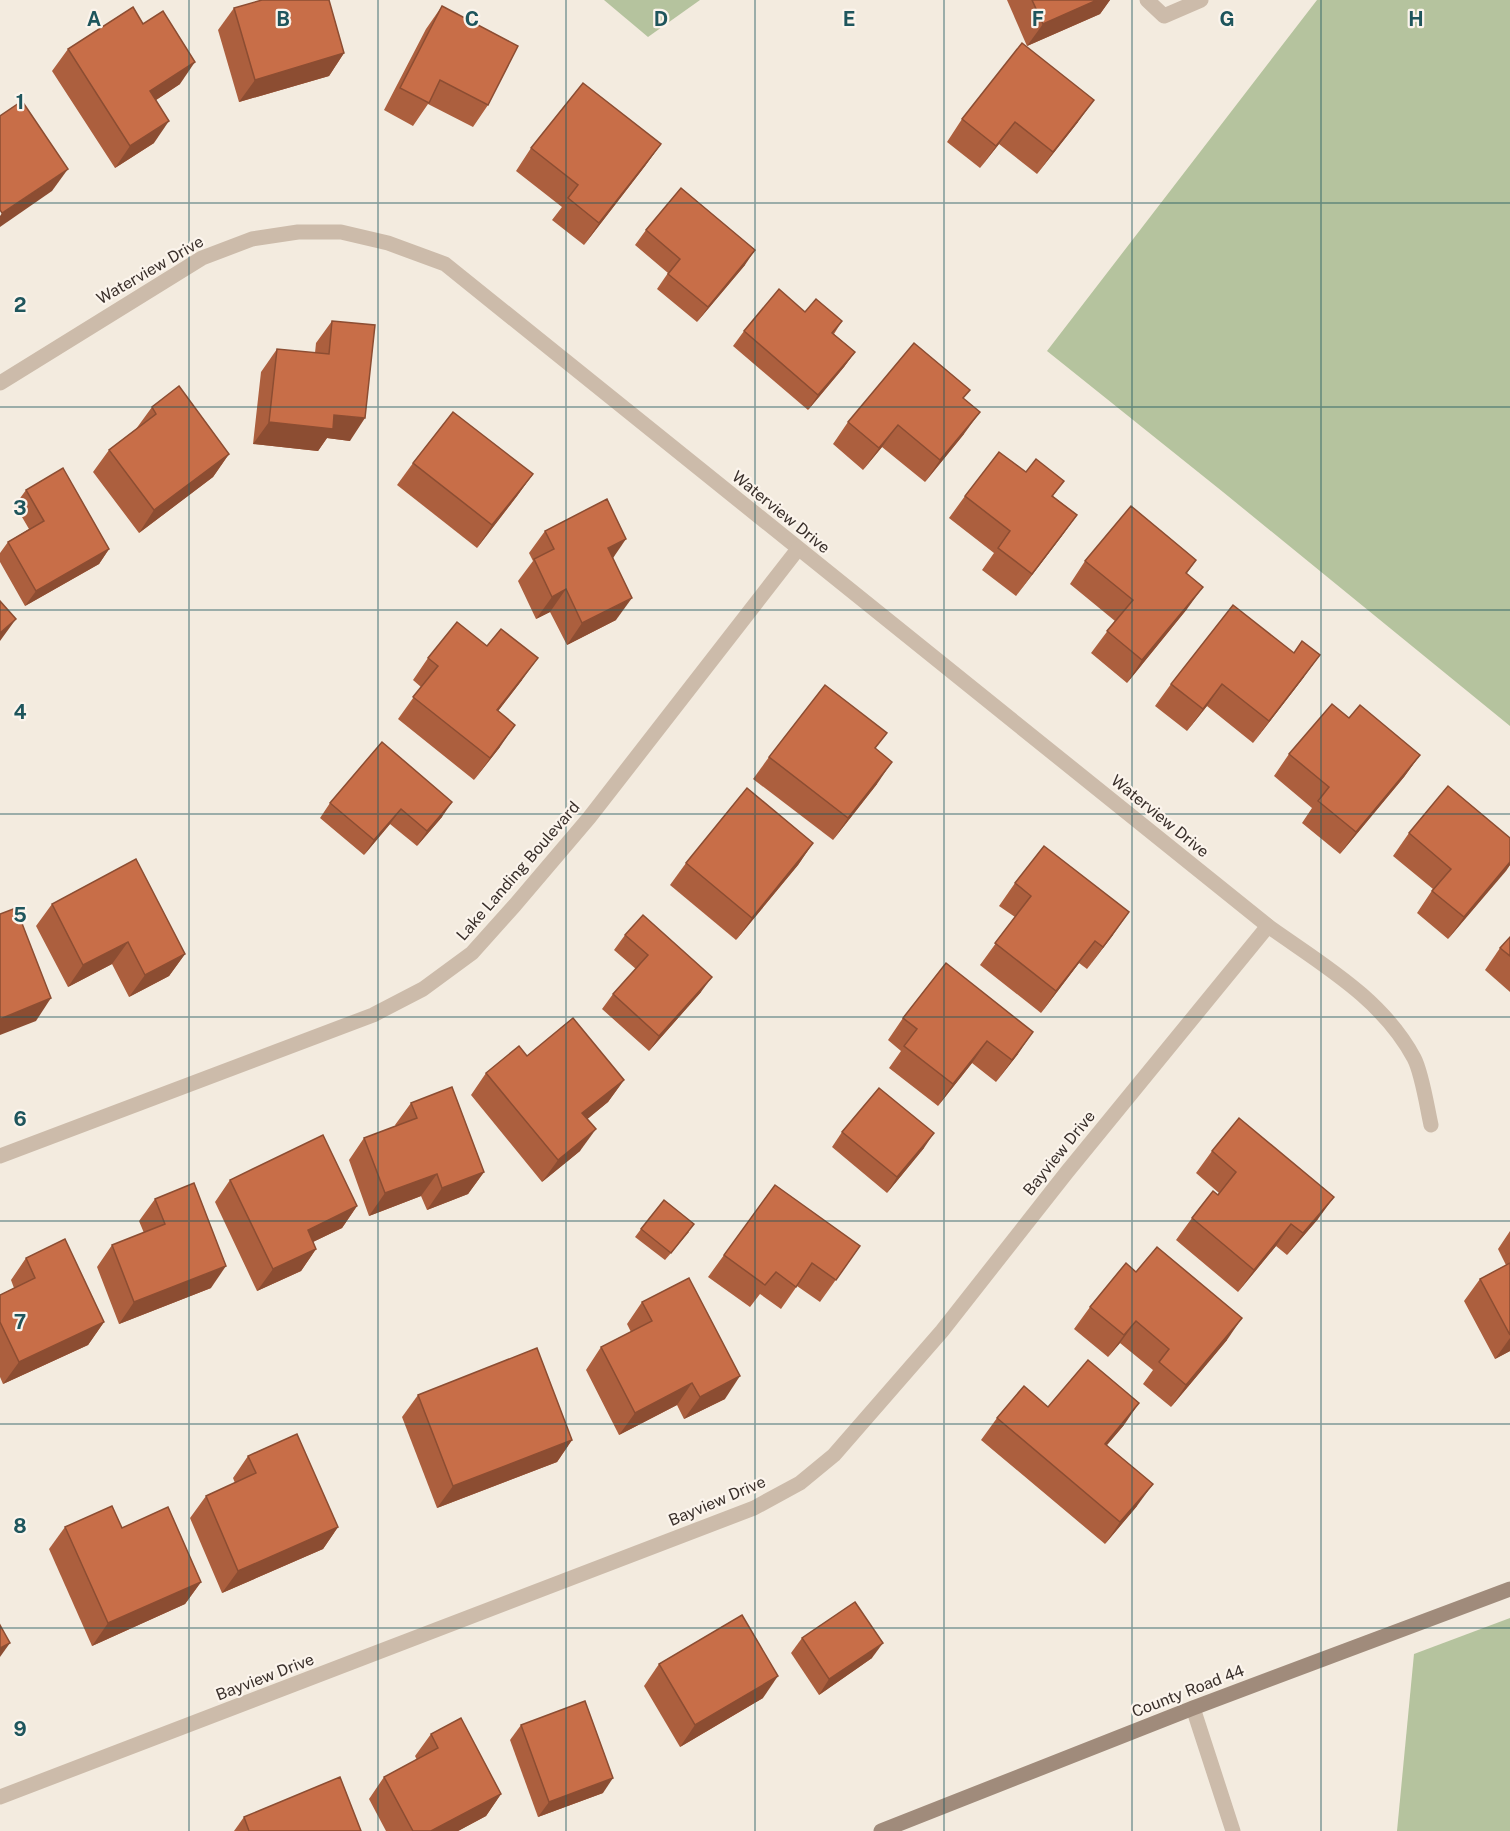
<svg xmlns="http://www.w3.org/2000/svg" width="1510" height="1831" font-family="'Public Sans',sans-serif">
<rect width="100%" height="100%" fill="#f3ebdf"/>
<!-- green -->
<g fill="#b5c39e">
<path d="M 604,0 L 700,0 L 648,37 Z"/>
<path d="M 1317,0 L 1510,0 L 1510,726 L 1223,492 L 1047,351 Z"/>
<path d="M 1510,1618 L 1510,1831 L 1397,1831 L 1414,1654 Z"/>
</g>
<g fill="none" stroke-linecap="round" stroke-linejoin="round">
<!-- service -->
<path stroke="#cba" stroke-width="15" d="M 1147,0 L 1164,16 L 1201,0"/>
<!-- minor -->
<g stroke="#cba" stroke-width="15">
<path d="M 0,383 L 202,258 L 252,239 L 298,232 L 341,232 L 388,243 L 445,264 L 1268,926 C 1321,964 1382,998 1414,1058 C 1422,1073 1427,1107 1431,1125"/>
<path d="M 0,1156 L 373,1015 L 423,989 L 472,953 L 515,905 L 589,818 L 798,549"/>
<path d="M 1193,1708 L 1233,1831"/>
<path d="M 0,1797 L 754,1508 L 800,1483 L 834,1455 L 942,1331 L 1067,1172 L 1268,926"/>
</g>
<!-- secondary -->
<path stroke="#a08b7b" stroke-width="15" d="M 881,1831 L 1193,1708 L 1510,1589"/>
</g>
<!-- wall -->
<g fill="#ac5f3e">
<path d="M 1007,0 L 1110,0 L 1100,14 L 1027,46 Z"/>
<path d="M 442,6 L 488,105 L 473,127 L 428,104 L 413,126 L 384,110 L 426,29 Z"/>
<path d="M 234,8 L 344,53 L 329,76 L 239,102 L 218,30 Z"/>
<path d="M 68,49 L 180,84 L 156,100 L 154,143 L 115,168 L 52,71 Z"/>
<path d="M 962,119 L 1078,122 L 1037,174 L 999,144 L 980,168 L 947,142 Z"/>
<path d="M 661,144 L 645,166 L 584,245 L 552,220 L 562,207 L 516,171 L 531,148 Z"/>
<path d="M 646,230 L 745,265 L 697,322 L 657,289 L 668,273 L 635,245 Z"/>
<path d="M 805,312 L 842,321 L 834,334 L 855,352 L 844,367 L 808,410 L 733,346 L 744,331 Z"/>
<path d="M 332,321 L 350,441 L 327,438 L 318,451 L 253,444 L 261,372 L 277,349 L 315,353 L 316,343 Z"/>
<path d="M 963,398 L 964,434 L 925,482 L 882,447 L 863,470 L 833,444 L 848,422 Z"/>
<path d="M 152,407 L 229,454 L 213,477 L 139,533 L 93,472 L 109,450 L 136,429 Z"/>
<path d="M 413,463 L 533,474 L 517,496 L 477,548 L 397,485 Z"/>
<path d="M 1026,472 L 1064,481 L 1053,496 L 1077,515 L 1061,537 L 1016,596 L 982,570 L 994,553 L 949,518 L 965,496 Z"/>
<path d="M 26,490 L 109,549 L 99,564 L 25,606 L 0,562 L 0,553 L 8,542 L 29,529 L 15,505 Z"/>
<path d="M 545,531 L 613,558 L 616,620 L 567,645 L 550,612 L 536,619 L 518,581 L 533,561 L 529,553 Z"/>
<path d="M 1196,560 L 1187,573 L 1187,609 L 1127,683 L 1091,653 L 1115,621 L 1070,584 L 1085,561 Z"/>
<path d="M 428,658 L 522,680 L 498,711 L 500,747 L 474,780 L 398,719 L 421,687 L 413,680 Z"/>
<path d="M 1304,677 L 1253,743 L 1207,706 L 1187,731 L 1155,706 L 1171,684 Z"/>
<path d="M 1349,718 L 1420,755 L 1404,777 L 1340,854 L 1302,823 L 1312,808 L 1274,776 L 1289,754 Z"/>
<path d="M 382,742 L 442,817 L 417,846 L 390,824 L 364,855 L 320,818 L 330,803 Z"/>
<path d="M 876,749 L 877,784 L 833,840 L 753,779 L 769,757 Z"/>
<path d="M 1409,833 L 1510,838 L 1510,865 L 1448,939 L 1417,913 L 1433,889 L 1393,856 Z"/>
<path d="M 813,843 L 798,865 L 736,940 L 670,885 L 686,863 Z"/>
<path d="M 1015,883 L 1113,935 L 1087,969 L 1079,963 L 1041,1013 L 980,965 L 1015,917 L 999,906 Z"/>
<path d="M 52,904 L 185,954 L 169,976 L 129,997 L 112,964 L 68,987 L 36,926 Z"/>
<path d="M 625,935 L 701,992 L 649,1051 L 602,1009 L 613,994 L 636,969 L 614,950 Z"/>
<path d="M 1510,937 L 1510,992 L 1485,970 L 1500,948 Z"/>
<path d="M 946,963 L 1018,1054 L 996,1082 L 972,1063 L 938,1106 L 889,1068 L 901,1051 L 888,1040 L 903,1018 Z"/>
<path d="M 527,1056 L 624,1080 L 608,1102 L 587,1119 L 580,1151 L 542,1182 L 471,1095 L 486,1073 Z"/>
<path d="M 411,1103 L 484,1172 L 468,1194 L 427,1210 L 421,1196 L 369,1216 L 349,1160 L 364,1138 L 396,1126 L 395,1125 Z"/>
<path d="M 842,1132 L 924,1148 L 887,1193 L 832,1147 Z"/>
<path d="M 1212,1151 L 1318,1219 L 1287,1255 L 1276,1246 L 1238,1292 L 1176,1240 L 1192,1218 L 1219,1193 L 1196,1173 Z"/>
<path d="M 230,1180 L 357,1206 L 342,1228 L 313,1242 L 316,1249 L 301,1271 L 257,1291 L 215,1202 Z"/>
<path d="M 155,1199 L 211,1288 L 119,1324 L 97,1267 L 112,1245 L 144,1233 L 139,1221 Z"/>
<path d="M 641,1229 L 689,1232 L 665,1260 L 635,1237 Z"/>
<path d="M 1510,1231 L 1510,1351 L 1495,1359 L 1464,1301 L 1480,1279 L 1506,1265 L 1498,1249 Z"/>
<path d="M 860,1246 L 820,1302 L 797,1286 L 781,1309 L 760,1294 L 750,1307 L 708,1277 L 724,1255 Z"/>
<path d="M 26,1258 L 104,1322 L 88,1345 L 3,1384 L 0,1377 L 0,1295 L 14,1288 L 11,1280 Z"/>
<path d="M 1136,1272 L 1227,1340 L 1171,1407 L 1143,1384 L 1153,1370 L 1120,1343 L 1108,1357 L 1074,1329 L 1090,1307 Z"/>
<path d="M 642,1302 L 725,1399 L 684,1419 L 677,1405 L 619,1435 L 586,1370 L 601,1347 L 631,1332 L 627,1324 Z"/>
<path d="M 418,1395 L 572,1440 L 557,1462 L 437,1508 L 402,1417 Z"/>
<path d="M 997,1418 L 1124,1425 L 1107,1445 L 1137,1506 L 1105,1544 L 981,1440 Z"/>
<path d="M 248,1456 L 338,1527 L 323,1549 L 222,1593 L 190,1518 L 206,1496 L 235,1483 L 233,1478 Z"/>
<path d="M 65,1527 L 122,1528 L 201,1582 L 185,1604 L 92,1646 L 49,1549 Z"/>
<path d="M 802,1638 L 872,1658 L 819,1695 L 791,1653 Z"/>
<path d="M 659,1664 L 763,1698 L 680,1747 L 644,1686 Z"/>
<path d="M 521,1725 L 603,1793 L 538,1817 L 510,1740 Z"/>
<path d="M 431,1734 L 501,1794 L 486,1816 L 458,1831 L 386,1831 L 369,1799 L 384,1777 L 417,1760 L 415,1756 Z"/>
<path d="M 244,1817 L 361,1831 L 234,1831 Z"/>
</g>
<!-- shaded-wall -->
<g fill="#8c4d32">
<path d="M 1097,0 L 1110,0 L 1100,14 L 1027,46 L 1043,24 Z"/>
<path d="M 344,53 L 329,76 L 239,102 L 255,80 Z"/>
<path d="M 195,62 L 180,84 L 135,114 L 150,91 Z"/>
<path d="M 1094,100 L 1078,122 L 1037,174 L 1053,152 Z"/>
<path d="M 169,121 L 154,143 L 115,168 L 130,146 Z"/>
<path d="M 1015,122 L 999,144 L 980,168 L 996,146 Z"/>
<path d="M 661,144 L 645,166 L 584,245 L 599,223 Z"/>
<path d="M 68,169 L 52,191 L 0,227 L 0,216 L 2,213 Z"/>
<path d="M 755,250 L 745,265 L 697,322 L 708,307 Z"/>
<path d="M 855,352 L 844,367 L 808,410 L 818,395 Z"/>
<path d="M 980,412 L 964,434 L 925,482 L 940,460 Z"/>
<path d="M 334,415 L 365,418 L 350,441 L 327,438 L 318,451 L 253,444 L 269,422 Z"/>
<path d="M 898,425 L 882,447 L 863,470 L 879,448 Z"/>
<path d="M 229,454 L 213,477 L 139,533 L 154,510 Z"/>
<path d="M 533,474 L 517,496 L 477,548 L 492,525 Z"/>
<path d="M 1077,515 L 1061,537 L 1016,596 L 1032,574 Z"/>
<path d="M 626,539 L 611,561 L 608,548 Z"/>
<path d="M 109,549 L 99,564 L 25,606 L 36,591 Z"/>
<path d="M 1203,587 L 1187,609 L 1127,683 L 1142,660 Z"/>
<path d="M 566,589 L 550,612 L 536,619 L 552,597 Z"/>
<path d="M 632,598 L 616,620 L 567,645 L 582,623 Z"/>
<path d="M 16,619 L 0,641 L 0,642 L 0,633 Z"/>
<path d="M 1320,655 L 1304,677 L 1253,743 L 1269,721 Z"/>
<path d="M 538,658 L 522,680 L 482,732 L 497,710 Z"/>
<path d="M 1222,684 L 1207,706 L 1187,731 L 1203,709 Z"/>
<path d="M 515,725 L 500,747 L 474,780 L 490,758 Z"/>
<path d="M 1420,755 L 1404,777 L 1340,854 L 1356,832 Z"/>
<path d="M 892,762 L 877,784 L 833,840 L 848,818 Z"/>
<path d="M 452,802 L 442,817 L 417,846 L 427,831 Z"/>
<path d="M 401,809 L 390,824 L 364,855 L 374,840 Z"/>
<path d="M 813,843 L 798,865 L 736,940 L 752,918 Z"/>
<path d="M 1510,862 L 1510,865 L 1506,871 L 1448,939 L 1464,917 Z"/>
<path d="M 1129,912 L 1113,935 L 1087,969 L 1103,947 Z"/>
<path d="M 1095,941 L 1079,963 L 1041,1013 L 1056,991 Z"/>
<path d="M 128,942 L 112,964 L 68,987 L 83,965 Z"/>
<path d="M 185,954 L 169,976 L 129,997 L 145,975 Z"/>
<path d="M 712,977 L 701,992 L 649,1051 L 659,1036 Z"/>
<path d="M 51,998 L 36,1021 L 0,1035 L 0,1019 Z"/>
<path d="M 1033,1032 L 1018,1054 L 996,1082 L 1012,1060 Z"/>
<path d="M 987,1041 L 972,1063 L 938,1106 L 953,1084 Z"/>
<path d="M 624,1080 L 608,1102 L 567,1136 L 582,1113 Z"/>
<path d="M 596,1129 L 580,1151 L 542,1182 L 558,1160 Z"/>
<path d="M 934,1133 L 924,1148 L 887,1193 L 897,1177 Z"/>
<path d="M 484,1172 L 468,1194 L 427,1210 L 442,1188 Z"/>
<path d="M 437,1174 L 421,1196 L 369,1216 L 385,1193 Z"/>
<path d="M 1334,1197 L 1318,1219 L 1287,1255 L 1303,1233 Z"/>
<path d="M 357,1206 L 342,1228 L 292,1252 L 308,1230 Z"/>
<path d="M 1291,1224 L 1276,1246 L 1238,1292 L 1254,1270 Z"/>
<path d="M 316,1249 L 301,1271 L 257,1291 L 273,1269 Z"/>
<path d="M 226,1266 L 211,1288 L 119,1324 L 134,1302 Z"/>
<path d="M 1242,1318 L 1227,1340 L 1171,1407 L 1186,1385 Z"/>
<path d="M 1136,1321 L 1120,1343 L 1108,1357 L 1124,1335 Z"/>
<path d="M 104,1322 L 88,1345 L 3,1384 L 19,1362 Z"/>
<path d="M 1510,1338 L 1510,1351 L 1495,1359 Z"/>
<path d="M 740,1376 L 725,1399 L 684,1419 L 700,1397 Z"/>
<path d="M 692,1383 L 677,1405 L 619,1435 L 635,1413 Z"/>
<path d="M 1139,1403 L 1124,1425 L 1089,1466 L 1105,1444 Z"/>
<path d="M 572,1440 L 557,1462 L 437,1508 L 453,1486 Z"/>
<path d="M 1153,1484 L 1137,1506 L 1105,1544 L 1120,1522 Z"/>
<path d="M 338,1527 L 323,1549 L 222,1593 L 238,1571 Z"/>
<path d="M 201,1582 L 185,1604 L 92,1646 L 108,1623 Z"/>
<path d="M 10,1643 L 0,1657 L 0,1648 Z"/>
<path d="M 883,1643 L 872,1658 L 819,1695 L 829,1679 Z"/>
<path d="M 778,1676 L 763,1698 L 680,1747 L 695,1725 Z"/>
<path d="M 613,1778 L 603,1793 L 538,1817 L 549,1802 Z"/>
<path d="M 501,1794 L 486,1816 L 458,1831 L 431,1831 Z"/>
</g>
<!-- building -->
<g fill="#c86e48" stroke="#8c4d32" stroke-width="1.5">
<path d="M 262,0 L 329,0 L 344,53 L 255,80 L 234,8 Z"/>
<path d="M 1032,0 L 1097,0 L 1043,24 Z"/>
<path d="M 442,6 L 518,46 L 488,105 L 440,80 L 429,103 L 400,88 Z"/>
<path d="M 133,7 L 143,24 L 163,11 L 195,62 L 150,91 L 169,121 L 130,146 L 68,49 Z"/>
<path d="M 1022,43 L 1094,100 L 1053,152 L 1015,122 L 996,146 L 962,119 Z"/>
<path d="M 583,83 L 661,144 L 599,223 L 568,198 L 578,185 L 531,148 Z"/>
<path d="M 22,101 L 68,169 L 2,213 L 0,210 L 0,116 Z"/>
<path d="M 681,188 L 755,250 L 708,307 L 668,274 L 680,259 L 646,230 Z"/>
<path d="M 779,289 L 805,312 L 816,299 L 842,321 L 832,333 L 855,352 L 818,395 L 744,331 Z"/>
<path d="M 332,321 L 375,325 L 365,418 L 334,415 L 333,429 L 269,422 L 277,349 L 329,354 Z"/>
<path d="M 914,343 L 970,390 L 963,398 L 980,412 L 940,460 L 898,425 L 879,448 L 848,422 Z"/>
<path d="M 179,386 L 229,454 L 154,510 L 109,450 L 156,414 L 152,407 Z"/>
<path d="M 453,412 L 533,474 L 492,525 L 413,463 Z"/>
<path d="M 999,452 L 1026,472 L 1036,459 L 1064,481 L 1052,496 L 1077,515 L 1032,574 L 998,548 L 1010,531 L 965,496 Z"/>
<path d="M 63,468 L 109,549 L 36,591 L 8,542 L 44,521 L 26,490 Z"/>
<path d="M 607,499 L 626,539 L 608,548 L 632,598 L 582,623 L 566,589 L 552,597 L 534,559 L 554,549 L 545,531 Z"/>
<path d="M 1131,506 L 1196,560 L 1186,573 L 1203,587 L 1142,660 L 1107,631 L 1133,600 L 1085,561 Z"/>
<path d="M 0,601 L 16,619 L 0,633 Z"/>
<path d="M 1233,605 L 1294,653 L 1302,641 L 1320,655 L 1269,721 L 1222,684 L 1203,709 L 1171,684 Z"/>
<path d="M 457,622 L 487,646 L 501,629 L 538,658 L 497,710 L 515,725 L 490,758 L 413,697 L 438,666 L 428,658 Z"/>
<path d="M 825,685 L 887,733 L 875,748 L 892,762 L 848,818 L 769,757 Z"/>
<path d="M 1332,704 L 1349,718 L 1360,705 L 1420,755 L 1356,832 L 1318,801 L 1329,787 L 1289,754 Z"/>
<path d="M 382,742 L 452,802 L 427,831 L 401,809 L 374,840 L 330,803 Z"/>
<path d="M 1448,786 L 1510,838 L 1510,862 L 1464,917 L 1432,891 L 1451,869 L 1409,833 Z"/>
<path d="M 747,788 L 813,843 L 752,918 L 686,863 Z"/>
<path d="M 1044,846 L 1129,912 L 1103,947 L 1095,941 L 1056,991 L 995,943 L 1031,896 L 1015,883 Z"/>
<path d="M 136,859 L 185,954 L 145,975 L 128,942 L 83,965 L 52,904 Z"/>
<path d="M 16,908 L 51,998 L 0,1019 L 0,914 Z"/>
<path d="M 643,915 L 712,977 L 659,1036 L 613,994 L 648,955 L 625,935 Z"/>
<path d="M 1510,937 L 1510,956 L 1500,948 Z"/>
<path d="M 946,963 L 1033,1032 L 1012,1060 L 987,1041 L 953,1084 L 904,1046 L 917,1029 L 903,1018 Z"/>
<path d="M 573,1018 L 624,1080 L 582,1113 L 596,1129 L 558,1160 L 486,1073 L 519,1046 L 527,1056 Z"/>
<path d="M 452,1087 L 484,1172 L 442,1188 L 437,1174 L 385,1193 L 364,1138 L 417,1118 L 411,1103 Z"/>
<path d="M 879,1088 L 934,1133 L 897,1177 L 842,1132 Z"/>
<path d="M 1239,1118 L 1334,1197 L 1303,1233 L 1291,1224 L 1254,1270 L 1192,1218 L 1213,1191 L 1218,1195 L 1236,1172 L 1212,1151 Z"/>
<path d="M 323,1135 L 357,1206 L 308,1230 L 316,1249 L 273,1269 L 230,1180 Z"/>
<path d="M 194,1183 L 226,1266 L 134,1302 L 112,1245 L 165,1224 L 155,1199 Z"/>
<path d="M 775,1185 L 860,1246 L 836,1280 L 812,1263 L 796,1287 L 776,1272 L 765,1285 L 724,1255 Z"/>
<path d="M 664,1200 L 694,1224 L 671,1253 L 641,1229 Z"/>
<path d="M 65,1239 L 104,1322 L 19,1362 L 0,1322 L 0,1295 L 35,1278 L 26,1258 Z"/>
<path d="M 1157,1247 L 1242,1318 L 1186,1385 L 1159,1362 L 1169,1349 L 1136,1321 L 1124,1335 L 1090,1307 L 1126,1263 L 1136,1272 Z"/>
<path d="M 1510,1263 L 1510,1335 L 1480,1279 Z"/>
<path d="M 689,1278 L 740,1376 L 700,1397 L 692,1383 L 635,1413 L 601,1347 L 652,1321 L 642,1302 Z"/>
<path d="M 537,1348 L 572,1440 L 453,1486 L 418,1395 Z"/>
<path d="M 1088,1360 L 1139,1403 L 1105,1444 L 1153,1484 L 1120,1522 L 997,1418 L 1024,1386 L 1048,1407 Z"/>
<path d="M 297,1434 L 338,1527 L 238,1571 L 206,1496 L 256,1473 L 248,1456 Z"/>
<path d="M 112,1506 L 122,1528 L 168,1507 L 201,1582 L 108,1623 L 65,1527 Z"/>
<path d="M 855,1602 L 883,1643 L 829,1679 L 802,1638 Z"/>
<path d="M 742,1615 L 778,1676 L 695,1725 L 659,1664 Z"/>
<path d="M 0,1625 L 10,1643 L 0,1648 Z"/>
<path d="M 585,1701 L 613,1778 L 549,1802 L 521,1725 Z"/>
<path d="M 461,1718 L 501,1794 L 431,1831 L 413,1831 L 384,1777 L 438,1748 L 431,1734 Z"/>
<path d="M 340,1777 L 361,1831 L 249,1831 L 244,1817 Z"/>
</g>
<!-- grid -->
<path fill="none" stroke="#1e555c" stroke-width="1.5" stroke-opacity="0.55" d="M 189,0 L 189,1831M 378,0 L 378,1831M 566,0 L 566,1831M 755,0 L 755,1831M 944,0 L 944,1831M 1132,0 L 1132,1831M 1321,0 L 1321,1831M 0,203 L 1510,203M 0,407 L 1510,407M 0,610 L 1510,610M 0,814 L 1510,814M 0,1017 L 1510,1017M 0,1221 L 1510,1221M 0,1424 L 1510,1424M 0,1628 L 1510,1628"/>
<g text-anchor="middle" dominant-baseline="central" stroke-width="4.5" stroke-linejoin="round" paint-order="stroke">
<!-- street labels -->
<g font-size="16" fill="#392f2a" stroke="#fbf4ec">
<text transform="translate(150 270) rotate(-30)">Waterview Drive</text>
<text transform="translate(781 512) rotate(39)">Waterview Drive</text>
<text transform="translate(1160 816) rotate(39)">Waterview Drive</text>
<text transform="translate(518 871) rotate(-49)">Lake Landing Boulevard</text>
<text transform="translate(1059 1153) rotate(-51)">Bayview Drive</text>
<text transform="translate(717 1501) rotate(-23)">Bayview Drive</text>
<text transform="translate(265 1677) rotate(-21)">Bayview Drive</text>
<text transform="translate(1188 1691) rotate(-21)">County Road 44</text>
</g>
</g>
<g font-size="20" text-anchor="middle" font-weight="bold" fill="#1e555c" stroke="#fbf4ec" stroke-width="4.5" stroke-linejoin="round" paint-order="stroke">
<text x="94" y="26">A</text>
<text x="283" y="26">B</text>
<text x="472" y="26">C</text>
<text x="661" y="26">D</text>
<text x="849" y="26">E</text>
<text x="1038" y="26">F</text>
<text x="1227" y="26">G</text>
<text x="1416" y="26">H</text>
<text x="20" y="109">1</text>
<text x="20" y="312">2</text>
<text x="20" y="515">3</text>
<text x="20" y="719">4</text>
<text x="20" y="922">5</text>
<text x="20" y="1126">6</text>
<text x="20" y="1329">7</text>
<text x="20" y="1533">8</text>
<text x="20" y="1736">9</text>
</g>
</svg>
